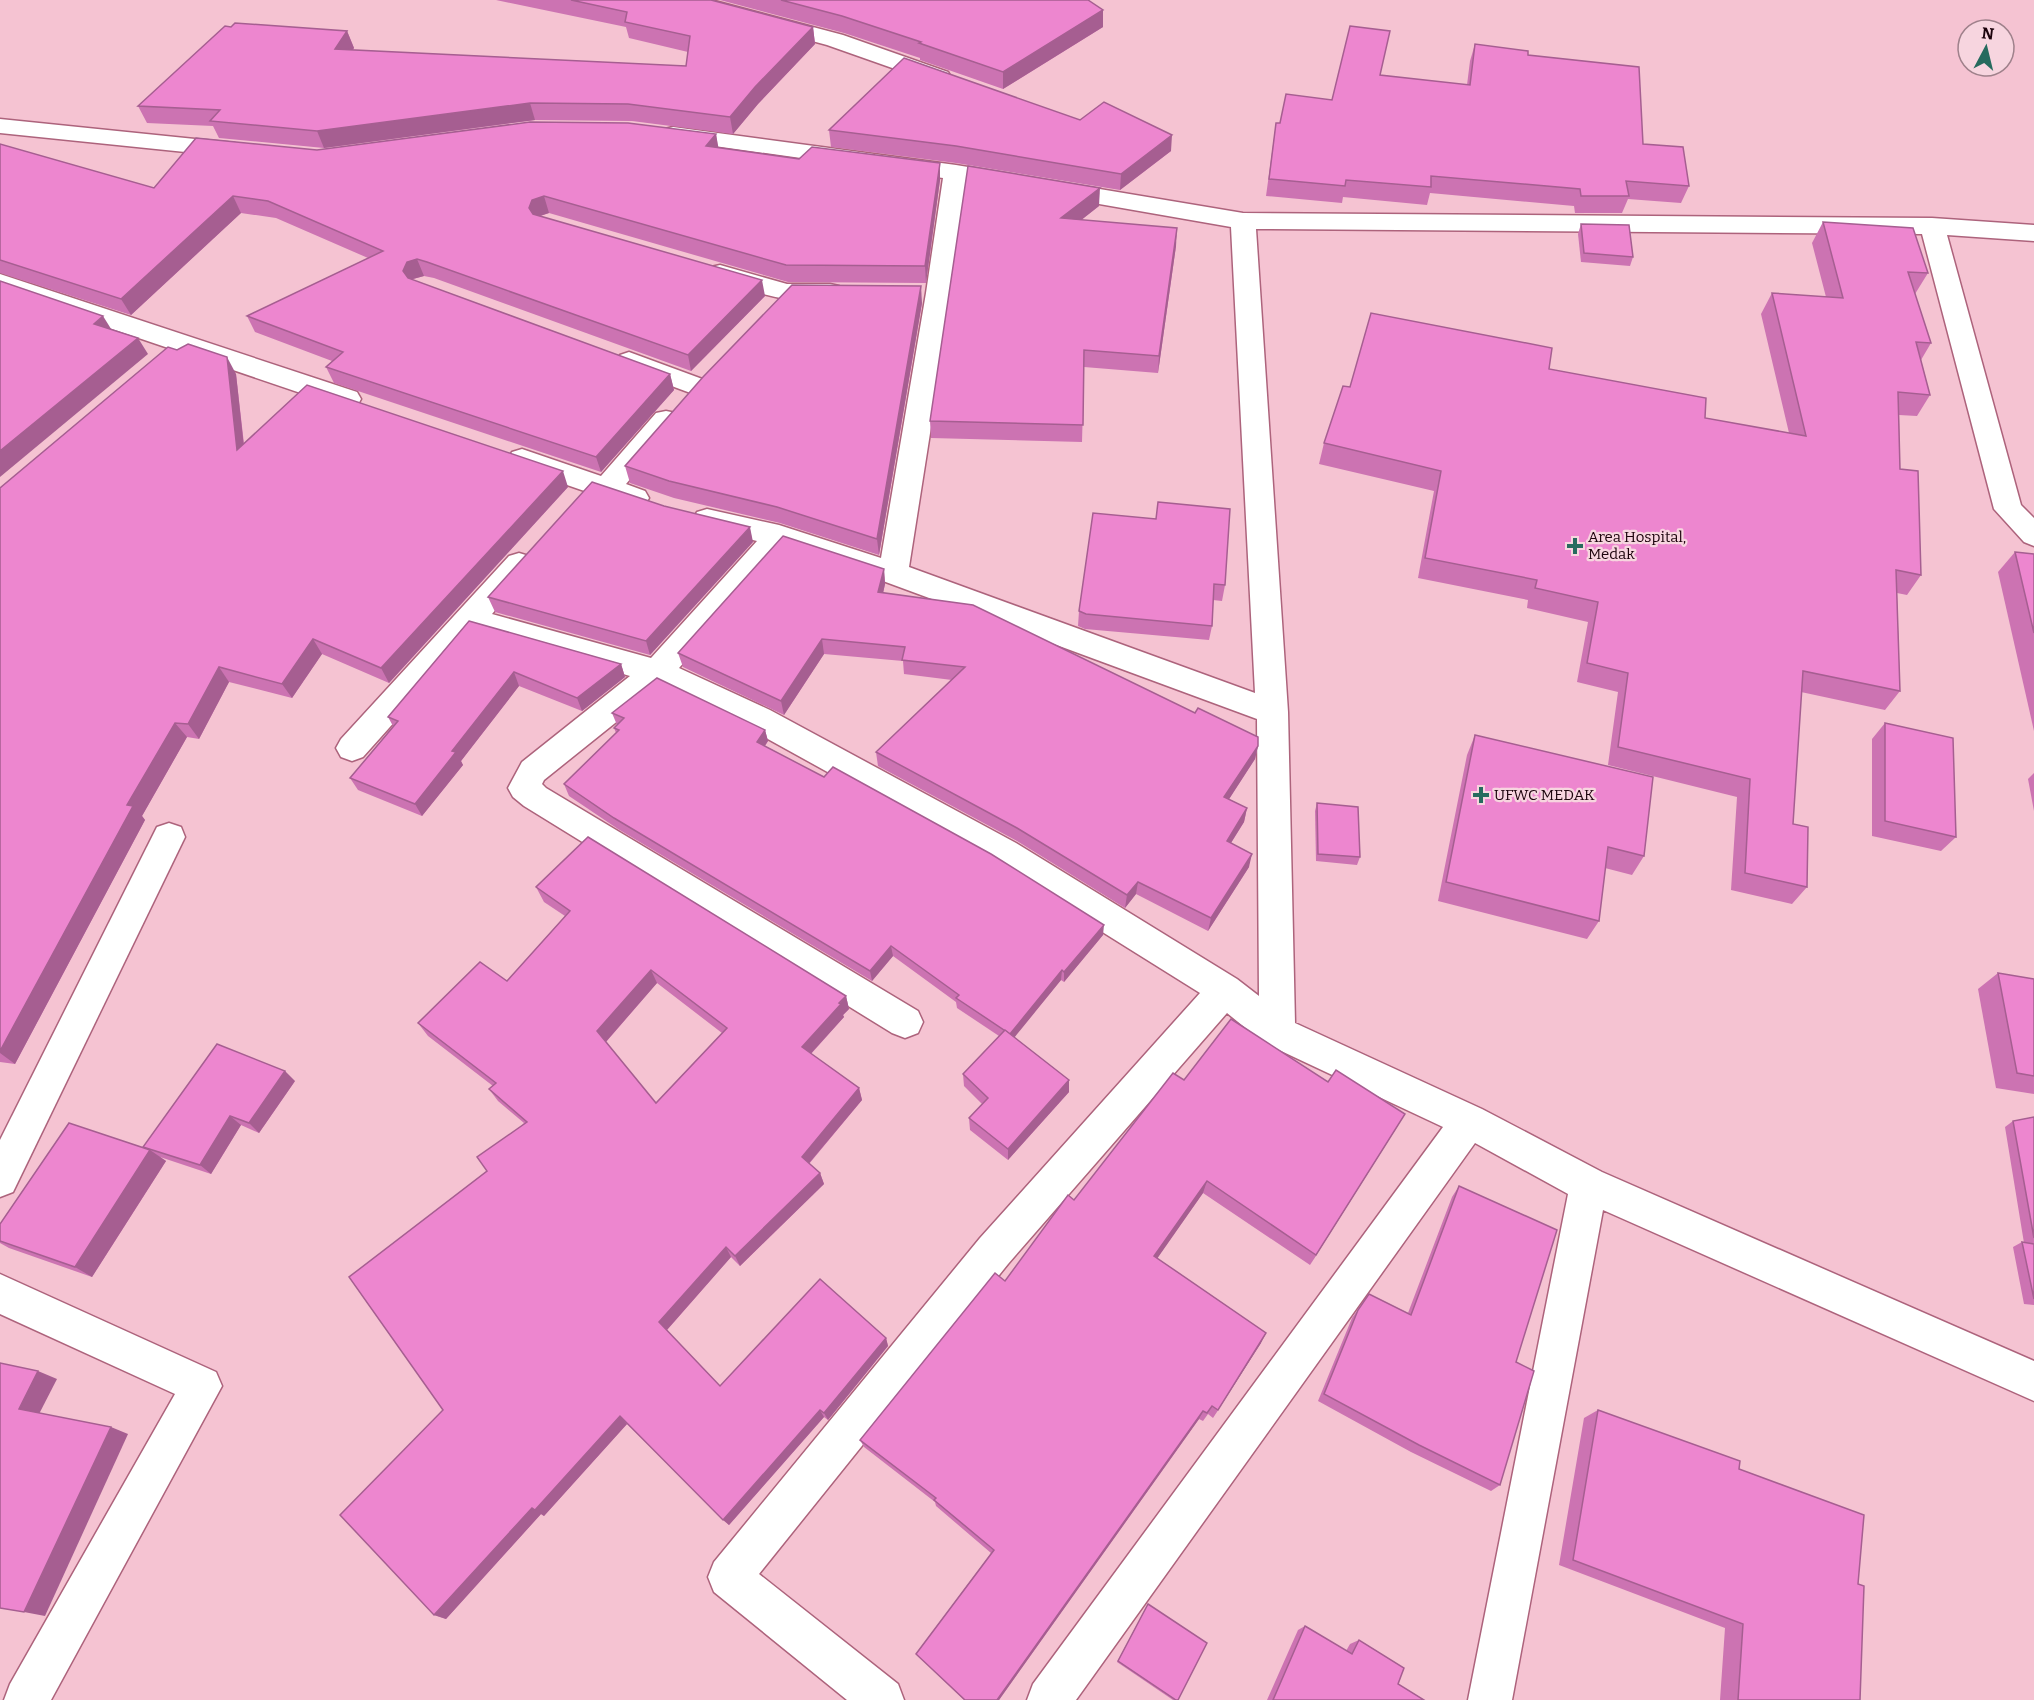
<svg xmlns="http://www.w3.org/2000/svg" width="2034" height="1700" font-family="Bitter,serif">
<rect width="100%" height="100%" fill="#f5c3d2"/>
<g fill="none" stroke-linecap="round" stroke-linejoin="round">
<defs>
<g id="street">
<path d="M 676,0 L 711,0 L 843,35 L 948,72 L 951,77 L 948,82 L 940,84 L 932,82 L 827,45 L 679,5 Z"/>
<path d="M 0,119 L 234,143 L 242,145 L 246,150 L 242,155 L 234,157 L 0,133 Z"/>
<path d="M 673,127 L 956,165 L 1243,213 L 1932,218 L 2034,225 L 2034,241 L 1947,235 L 2021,505 L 2034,518 L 2034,546 L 2024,542 L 1994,509 L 1922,234 L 1256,229 L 1288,712 L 1295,1023 L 1482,1109 L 1602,1172 L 2034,1361 L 2034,1401 L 1603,1210 L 1512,1700 L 1468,1700 L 1568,1194 L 1475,1143 L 1076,1700 L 1027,1700 L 1033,1684 L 1443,1127 L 1264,1043 L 1227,1013 L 1008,1264 L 759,1574 L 898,1684 L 904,1700 L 847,1700 L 714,1592 L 708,1577 L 714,1562 L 980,1238 L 1200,993 L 992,863 L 748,728 L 660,687 L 544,780 L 542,784 L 546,788 L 918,1011 L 923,1022 L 918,1033 L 905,1038 L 892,1033 L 524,806 L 513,797 L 508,788 L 522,762 L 630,676 L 475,632 L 363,757 L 352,761 L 341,757 L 336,748 L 341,739 L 509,556 L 519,553 L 529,556 L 534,564 L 492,614 L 651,658 L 757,541 L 697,526 L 693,519 L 697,512 L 707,509 L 779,525 L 881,558 L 926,293 L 943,178 L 665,139 L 661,134 L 665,129 ZM 967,181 L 1231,227 L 1255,693 L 909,567 L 952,293 ZM 785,549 L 883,581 L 1257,719 L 1259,996 L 1237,979 L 1016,843 L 770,710 L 679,668 Z"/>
<path d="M 720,265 L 787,284 L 830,284 L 839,286 L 843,292 L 839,298 C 796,309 752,290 711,279 L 707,273 L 711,267 Z"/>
<path d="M 0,274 L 357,392 L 361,399 L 357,406 L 348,408 L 339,406 L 0,291 Z"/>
<path d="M 629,352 L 705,380 L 709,386 L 705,392 L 696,395 L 620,367 L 616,361 L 620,355 Z"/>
<path d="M 666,411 L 676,413 L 680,420 L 626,484 L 645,491 L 649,498 L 645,505 L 635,508 L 625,505 L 512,466 L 508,459 L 512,452 L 522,449 L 601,476 L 656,413 Z"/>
<path d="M 169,823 L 181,827 L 185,837 L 13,1192 L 0,1197 L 0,1140 L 157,827 Z"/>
<path d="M 0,1274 L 216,1372 L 222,1386 L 51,1700 L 4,1700 L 10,1684 L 175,1394 L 0,1314 Z"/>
</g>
</defs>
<!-- street casing -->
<use href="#street" stroke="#ad637c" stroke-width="3"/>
<!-- street -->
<use href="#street" fill="#fff" fill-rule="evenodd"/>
</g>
<!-- wall -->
<g fill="#cc73b2" fill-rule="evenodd">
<path d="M 496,0 L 711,0 L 813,27 L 815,44 L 758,104 L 733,134 L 632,121 L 535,120 L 324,148 L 219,138 L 213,126 L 147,123 L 138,106 L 231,27 L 347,31 L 354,48 L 352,50 L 686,66 L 688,52 L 629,38 L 626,27 Z"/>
<path d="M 720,0 L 1088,0 L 1103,27 L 1003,89 L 920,60 L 920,58 L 844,33 Z"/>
<path d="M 1475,44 L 1528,55 L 1643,144 L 1689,186 L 1681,203 L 1628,199 L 1622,213 L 1575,213 L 1574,206 L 1430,193 L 1427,205 L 1343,197 L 1342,203 L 1266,196 L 1276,123 L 1280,123 L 1332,100 L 1380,75 L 1467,85 L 1470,61 Z"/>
<path d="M 829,130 L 1171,151 L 1120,190 L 956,163 L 831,147 Z"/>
<path d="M 716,134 L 718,148 L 940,180 L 926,283 L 788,282 L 549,213 L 540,216 L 765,296 L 691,371 L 434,278 L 424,276 L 413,279 L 413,280 L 670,374 L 674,390 L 601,472 L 334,383 L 326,367 L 332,361 L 255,332 L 247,316 L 368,258 L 276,218 L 241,213 L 131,315 L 0,273 L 0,144 L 154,188 L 317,150 Z"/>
<path d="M 968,166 L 1099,206 L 1081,220 L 1176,246 L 1158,373 L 1084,367 L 1082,442 L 931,438 L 930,421 Z"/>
<path d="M 1823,222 L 1928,273 L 1915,294 L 1931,343 L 1921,360 L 1930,395 L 1917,416 L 1899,415 L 1900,469 L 1921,575 L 1907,595 L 1897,593 L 1900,691 L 1885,710 L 1801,692 L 1793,824 L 1807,887 L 1792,904 L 1731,890 L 1737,797 L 1608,765 L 1618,692 L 1577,682 L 1588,622 L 1527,608 L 1528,600 L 1418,578 L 1434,491 L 1319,464 L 1324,443 L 1350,387 L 1549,369 L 1705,418 L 1789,433 L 1761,314 L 1772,293 L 1826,297 L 1812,243 Z"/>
<path d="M 1581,224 L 1633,257 L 1630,266 L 1581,262 L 1578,234 Z"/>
<path d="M 922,303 L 879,555 L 780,523 L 674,498 L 630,483 L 625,466 Z"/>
<path d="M 236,374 L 244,444 L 568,487 L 389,683 L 322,654 L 292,698 L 229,682 L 199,739 L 187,737 L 142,816 L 145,820 L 15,1064 L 0,1062 L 0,488 Z"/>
<path d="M 1093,513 L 1225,585 L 1222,601 L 1213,600 L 1212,626 L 1209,640 L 1085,629 L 1078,626 L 1079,611 Z"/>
<path d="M 753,542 L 650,655 L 495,612 L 488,597 Z"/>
<path d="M 2015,552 L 2034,554 L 2034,731 L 1998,572 Z"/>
<path d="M 884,569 L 885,584 L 883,593 L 1258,746 L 1255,759 L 1229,799 L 1247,808 L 1244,822 L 1231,843 L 1249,867 L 1208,931 L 1136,894 L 1125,908 L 1017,841 L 878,766 L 876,752 L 952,680 L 904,674 L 903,661 L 824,654 L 784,715 L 683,667 L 678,653 Z"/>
<path d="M 469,621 L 621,664 L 625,677 L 582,711 L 519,686 L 461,761 L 463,765 L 422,816 L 358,790 L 350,778 L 393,726 L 388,717 Z"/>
<path d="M 612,713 L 765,730 L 768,741 L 765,746 L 1103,935 L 1064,982 L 1061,980 L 1014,1037 L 1069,1080 L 1069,1092 L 1008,1160 L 970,1130 L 969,1118 L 982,1104 L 964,1086 L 963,1074 L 999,1036 L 957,1008 L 956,1002 L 893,956 L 872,981 L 618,829 L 569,796 L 564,784 L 616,733 L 614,728 L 617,725 Z"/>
<path d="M 1885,723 L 1956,837 L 1941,851 L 1872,836 L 1872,739 Z"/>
<path d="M 1475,735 L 1644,856 L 1632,875 L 1605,868 L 1599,921 L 1587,939 L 1438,901 L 1467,755 Z"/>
<path d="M 2034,773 L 2034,811 L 2028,779 Z"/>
<path d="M 1317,803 L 1360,857 L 1357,865 L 1316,861 L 1315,811 Z"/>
<path d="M 536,887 L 846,996 L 849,1009 L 843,1015 L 844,1017 L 811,1054 L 859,1088 L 862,1100 L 809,1164 L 820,1173 L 824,1184 L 740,1266 L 731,1257 L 667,1330 L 720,1386 L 886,1338 L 888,1346 L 828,1420 L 824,1417 L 729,1525 L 627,1424 L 544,1516 L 541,1514 L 446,1619 L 434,1615 L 443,1410 L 487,1171 L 524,1123 L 498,1101 L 489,1089 L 493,1086 L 428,1036 L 418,1023 L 507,981 L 565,916 L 544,902 ZM 657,983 L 722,1033 L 656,1103 L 606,1042 Z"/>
<path d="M 1998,973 L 2034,979 L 2034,1094 L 1996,1088 L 1978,989 Z"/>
<path d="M 1184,1080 L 1328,1082 L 1405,1114 L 1310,1265 L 1203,1193 L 1157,1258 L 1261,1343 L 1213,1418 L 1208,1414 L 1203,1421 L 1199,1419 L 999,1700 L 964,1700 L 916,1654 L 991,1553 L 936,1506 L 935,1502 L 864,1447 L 860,1440 L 1005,1281 L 1074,1200 Z"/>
<path d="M 295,1081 L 259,1133 L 241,1125 L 211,1174 L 160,1157 L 166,1161 L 92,1277 L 9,1248 L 0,1243 L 0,1224 L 145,1148 L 143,1147 Z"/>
<path d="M 2034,1117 L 2034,1305 L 2024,1304 L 2013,1247 L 2022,1242 L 2024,1243 L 2005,1127 L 2013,1121 Z"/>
<path d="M 1459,1186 L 1516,1362 L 1500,1485 L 1491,1491 L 1411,1452 L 1318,1401 L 1352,1318 L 1369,1294 L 1408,1313 L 1452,1197 Z"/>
<path d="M 1598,1410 L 1739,1469 L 1858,1584 L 1860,1700 L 1720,1700 L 1725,1628 L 1559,1565 L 1584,1418 Z"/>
<path d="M 1148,1604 L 1178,1700 L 1173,1700 L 1117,1662 Z"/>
<path d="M 1305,1626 L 1346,1651 L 1350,1644 L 1359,1640 L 1398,1684 L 1424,1700 L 1267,1700 L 1298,1630 Z"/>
</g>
<!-- shaded-wall -->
<g fill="#a65e91">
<path d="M 1103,10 L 1103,27 L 1003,89 L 1003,72 Z"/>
<path d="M 813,27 L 815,44 L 758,104 L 733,134 L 730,117 L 755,87 Z"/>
<path d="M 347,31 L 354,48 L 342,66 L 335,49 Z"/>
<path d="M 530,103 L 535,120 L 324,148 L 317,131 Z"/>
<path d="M 716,134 L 719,151 L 706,146 Z"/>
<path d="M 1172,135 L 1171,151 L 1120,190 L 1121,174 Z"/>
<path d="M 940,163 L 940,180 L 926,283 L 925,266 Z"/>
<path d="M 1100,188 L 1099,206 L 1061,236 L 1061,218 Z"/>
<path d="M 233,196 L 241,213 L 131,315 L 121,299 Z"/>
<path d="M 544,196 L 549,213 L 537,217 L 534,224 L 529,208 L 532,200 Z"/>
<path d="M 1177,228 L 1176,246 L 1158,373 L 1159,356 Z"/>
<path d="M 417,259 L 424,276 L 413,279 L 409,287 L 403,271 L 407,262 Z"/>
<path d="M 762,280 L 765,296 L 691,371 L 688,355 Z"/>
<path d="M 921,286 L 922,303 L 879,555 L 877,539 Z"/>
<path d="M 103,316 L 113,332 L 94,324 Z"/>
<path d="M 138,338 L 148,354 L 0,477 L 0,451 Z"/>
<path d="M 227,357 L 236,374 L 246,466 L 237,450 Z"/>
<path d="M 670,374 L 674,390 L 601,472 L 596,457 Z"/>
<path d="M 563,471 L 568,487 L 389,683 L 381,668 Z"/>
<path d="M 750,527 L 753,542 L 650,655 L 646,641 Z"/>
<path d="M 884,569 L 885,584 L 880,607 L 878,592 Z"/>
<path d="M 313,639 L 322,654 L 292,698 L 282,684 Z"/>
<path d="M 822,639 L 824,654 L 784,715 L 781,701 Z"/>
<path d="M 621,664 L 625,677 L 582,711 L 577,698 Z"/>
<path d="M 219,667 L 229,682 L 199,739 L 188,724 Z"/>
<path d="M 514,672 L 519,686 L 461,761 L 463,765 L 422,816 L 415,804 L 452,751 Z"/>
<path d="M 175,723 L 187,737 L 142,816 L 145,820 L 15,1064 L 0,1053 L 0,1051 L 127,805 Z"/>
<path d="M 765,730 L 768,741 L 760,753 L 757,742 Z"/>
<path d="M 1258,746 L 1255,759 L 1222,810 L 1224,797 Z"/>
<path d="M 1247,808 L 1244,822 L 1224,854 L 1227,841 Z"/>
<path d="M 1252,854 L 1249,867 L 1208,931 L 1211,918 Z"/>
<path d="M 1138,882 L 1136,894 L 1125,908 L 1127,895 Z"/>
<path d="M 1104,925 L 1103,935 L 1064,982 L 1064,972 Z"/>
<path d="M 891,946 L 893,956 L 872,981 L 870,971 Z"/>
<path d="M 651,970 L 657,983 L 604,1044 L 597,1031 Z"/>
<path d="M 1062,970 L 1061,980 L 1010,1043 L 1009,1034 Z"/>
<path d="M 846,996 L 849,1009 L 843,1015 L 844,1017 L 805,1060 L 802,1047 Z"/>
<path d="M 285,1071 L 295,1081 L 259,1133 L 249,1123 Z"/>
<path d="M 1069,1080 L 1069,1092 L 1008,1160 L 1008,1149 Z"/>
<path d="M 859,1088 L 862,1100 L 805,1168 L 802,1157 Z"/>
<path d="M 1405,1114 L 1397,1127 L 1310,1265 L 1316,1255 Z"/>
<path d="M 230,1116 L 241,1125 L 211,1174 L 200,1165 Z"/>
<path d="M 150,1150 L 166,1161 L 92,1277 L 75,1267 Z"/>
<path d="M 820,1173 L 824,1184 L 740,1266 L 735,1256 Z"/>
<path d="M 1207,1181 L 1203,1193 L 1152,1266 L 1154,1256 Z"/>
<path d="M 726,1247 L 731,1257 L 666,1331 L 659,1322 Z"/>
<path d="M 1266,1333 L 1261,1343 L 1213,1418 L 1218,1410 Z"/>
<path d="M 886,1338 L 888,1346 L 828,1420 L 824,1413 Z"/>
<path d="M 38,1371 L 57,1379 L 38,1416 L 19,1409 Z"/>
<path d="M 820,1410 L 824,1417 L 729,1525 L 723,1520 Z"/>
<path d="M 1203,1411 L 1199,1419 L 999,1700 L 997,1700 Z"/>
<path d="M 620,1416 L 627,1424 L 544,1516 L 541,1514 L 446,1619 L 434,1615 L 532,1508 Z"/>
<path d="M 111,1427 L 128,1434 L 45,1616 L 24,1612 Z"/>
</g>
<!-- building -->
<g fill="#ed86cf" stroke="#a65e91" stroke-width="1.5" fill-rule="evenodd">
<path d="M 571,0 L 711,0 L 813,27 L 755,87 L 730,117 L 628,104 L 530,103 L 317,131 L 210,121 L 220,110 L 138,106 L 225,26 L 231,27 L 235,23 L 347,31 L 335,49 L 686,66 L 690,36 L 625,22 L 627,12 Z"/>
<path d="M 781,0 L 1088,0 L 1103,10 L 1003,72 L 919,43 L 921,42 L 842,16 Z"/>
<path d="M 1350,26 L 1390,31 L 1380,75 L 1470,85 L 1475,44 L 1528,51 L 1528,55 L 1639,67 L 1643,144 L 1683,147 L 1689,186 L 1626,181 L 1629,196 L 1581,196 L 1580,189 L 1431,176 L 1431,187 L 1346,180 L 1345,186 L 1269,179 L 1276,123 L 1280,123 L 1286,94 L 1332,100 Z"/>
<path d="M 904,58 L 1080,120 L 1104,102 L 1172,135 L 1121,174 L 956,146 L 829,130 Z"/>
<path d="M 530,122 L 628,123 L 716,134 L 706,146 L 799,159 L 812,147 L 940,163 L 925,266 L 786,265 L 544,196 L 532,200 L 529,208 L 533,214 L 762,280 L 688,355 L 427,262 L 417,259 L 407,262 L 403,271 L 408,278 L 670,374 L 596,457 L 326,367 L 343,352 L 247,316 L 383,251 L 268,201 L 233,196 L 121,299 L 0,260 L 0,144 L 154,188 L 196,138 L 317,150 Z"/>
<path d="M 968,166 L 1100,188 L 1061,218 L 1177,228 L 1159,356 L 1084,350 L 1083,425 L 930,421 Z"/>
<path d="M 1823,222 L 1913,228 L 1928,273 L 1908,272 L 1931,343 L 1916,342 L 1930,395 L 1898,392 L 1900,469 L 1918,471 L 1921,575 L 1896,570 L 1900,691 L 1803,671 L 1793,824 L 1808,827 L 1807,887 L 1745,873 L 1750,779 L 1618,747 L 1628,673 L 1587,663 L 1598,602 L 1535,588 L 1537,580 L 1425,558 L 1441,471 L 1324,443 L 1343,386 L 1350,387 L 1371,313 L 1552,348 L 1549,369 L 1706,398 L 1705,418 L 1806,436 L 1772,293 L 1843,298 Z"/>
<path d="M 1581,224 L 1629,225 L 1633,257 L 1584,253 Z"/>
<path d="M 0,281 L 103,316 L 94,324 L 138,338 L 0,451 Z"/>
<path d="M 792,285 L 921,286 L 877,539 L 777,507 L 669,481 L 625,466 L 703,377 Z"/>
<path d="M 188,344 L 227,357 L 237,450 L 307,385 L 563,471 L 381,668 L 313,639 L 282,684 L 219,667 L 188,724 L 175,723 L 127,805 L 133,806 L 0,1051 L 0,488 L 168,347 L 177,350 Z"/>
<path d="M 592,482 L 664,506 L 750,527 L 646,641 L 488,597 Z"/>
<path d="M 1158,502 L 1230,509 L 1225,585 L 1214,584 L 1212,626 L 1086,614 L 1079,611 L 1093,513 L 1156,519 Z"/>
<path d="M 783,536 L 884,569 L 878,592 L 973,605 L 1195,713 L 1198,708 L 1258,737 L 1258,746 L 1224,797 L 1247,808 L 1227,841 L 1252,854 L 1211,918 L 1138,882 L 1127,895 L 1017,828 L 876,752 L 965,667 L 902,660 L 905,647 L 822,639 L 781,701 L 678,653 Z"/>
<path d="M 2015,552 L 2034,554 L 2034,633 Z"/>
<path d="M 469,621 L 621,664 L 577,698 L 514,672 L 452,751 L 456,752 L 415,804 L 350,778 L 398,721 L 388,717 Z"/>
<path d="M 657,678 L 765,730 L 757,742 L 824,777 L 833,767 L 991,854 L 1104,925 L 1064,972 L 1062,970 L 1010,1034 L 956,998 L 959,995 L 891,946 L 870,971 L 614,818 L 564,784 L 619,730 L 614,728 L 624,718 L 612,713 Z"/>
<path d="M 1885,723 L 1953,738 L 1956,837 L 1885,821 Z"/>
<path d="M 1475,735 L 1653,777 L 1644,856 L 1608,847 L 1599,921 L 1446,882 Z"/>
<path d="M 1317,803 L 1358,807 L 1360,857 L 1318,854 Z"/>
<path d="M 588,837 L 846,996 L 839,1003 L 841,1004 L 802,1047 L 859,1088 L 802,1157 L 820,1173 L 735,1256 L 726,1247 L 659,1322 L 720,1386 L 820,1279 L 886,1338 L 824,1413 L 820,1410 L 723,1520 L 620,1416 L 535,1510 L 532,1508 L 434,1615 L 340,1515 L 443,1410 L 349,1277 L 487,1171 L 477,1157 L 527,1122 L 489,1089 L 496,1083 L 418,1023 L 480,962 L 507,981 L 570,911 L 536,887 ZM 651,970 L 727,1028 L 656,1103 L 597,1031 Z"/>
<path d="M 1998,973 L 2034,979 L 2034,1076 L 2017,1073 Z"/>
<path d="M 1231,1019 L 1328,1082 L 1336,1070 L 1405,1114 L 1316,1255 L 1207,1181 L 1154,1256 L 1266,1333 L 1218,1410 L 1212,1406 L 1207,1413 L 1203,1411 L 997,1700 L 965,1700 L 916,1654 L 994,1550 L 934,1500 L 936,1498 L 860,1440 L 995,1273 L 1005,1281 L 1068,1195 L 1074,1200 L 1173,1073 L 1184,1080 Z"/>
<path d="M 1005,1030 L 1069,1080 L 1008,1149 L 969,1118 L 988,1098 L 963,1074 Z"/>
<path d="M 217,1044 L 285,1071 L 249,1123 L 230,1116 L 200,1165 L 143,1147 Z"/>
<path d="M 2034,1117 L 2034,1238 L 2013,1121 Z"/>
<path d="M 69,1123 L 150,1150 L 75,1267 L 0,1241 L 0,1224 Z"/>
<path d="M 1459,1186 L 1557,1230 L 1516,1362 L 1534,1371 L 1500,1485 L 1419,1445 L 1324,1394 L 1358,1310 L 1369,1294 L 1411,1315 Z"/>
<path d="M 2022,1242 L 2034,1244 L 2034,1299 Z"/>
<path d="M 0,1363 L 38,1371 L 19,1409 L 111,1427 L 24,1612 L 0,1608 Z"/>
<path d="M 1598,1410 L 1740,1461 L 1739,1469 L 1864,1515 L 1858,1584 L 1864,1586 L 1860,1700 L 1738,1700 L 1743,1624 L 1573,1560 Z"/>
<path d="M 1148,1604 L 1207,1643 L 1178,1700 L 1176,1700 L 1118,1661 Z"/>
<path d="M 1305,1626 L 1352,1654 L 1359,1640 L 1404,1668 L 1398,1684 L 1424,1700 L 1273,1700 Z"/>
</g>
<!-- markers -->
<g fill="#266b5e" stroke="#f7d5df" stroke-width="2">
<path d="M1572 537h6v6h6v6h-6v6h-6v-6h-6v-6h6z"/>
<path d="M1478 786h6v6h6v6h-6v6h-6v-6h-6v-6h6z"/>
</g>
<g text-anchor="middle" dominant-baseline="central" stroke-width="4.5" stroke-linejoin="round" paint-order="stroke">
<!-- poi labels -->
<g font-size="15" fill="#1c030c" stroke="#f7d5df" text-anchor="start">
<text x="1588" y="537">Area Hospital,<tspan x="1588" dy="17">Medak</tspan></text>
<text x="1494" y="795">UFWC MEDAK</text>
</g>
</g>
<!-- north arrow -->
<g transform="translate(1986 48) rotate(7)"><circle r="28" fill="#f7d5df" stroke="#9f818b" stroke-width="1.5"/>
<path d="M0-4.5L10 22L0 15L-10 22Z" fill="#266b5e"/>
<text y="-9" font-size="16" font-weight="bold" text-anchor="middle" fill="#1c030c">N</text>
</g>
</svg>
